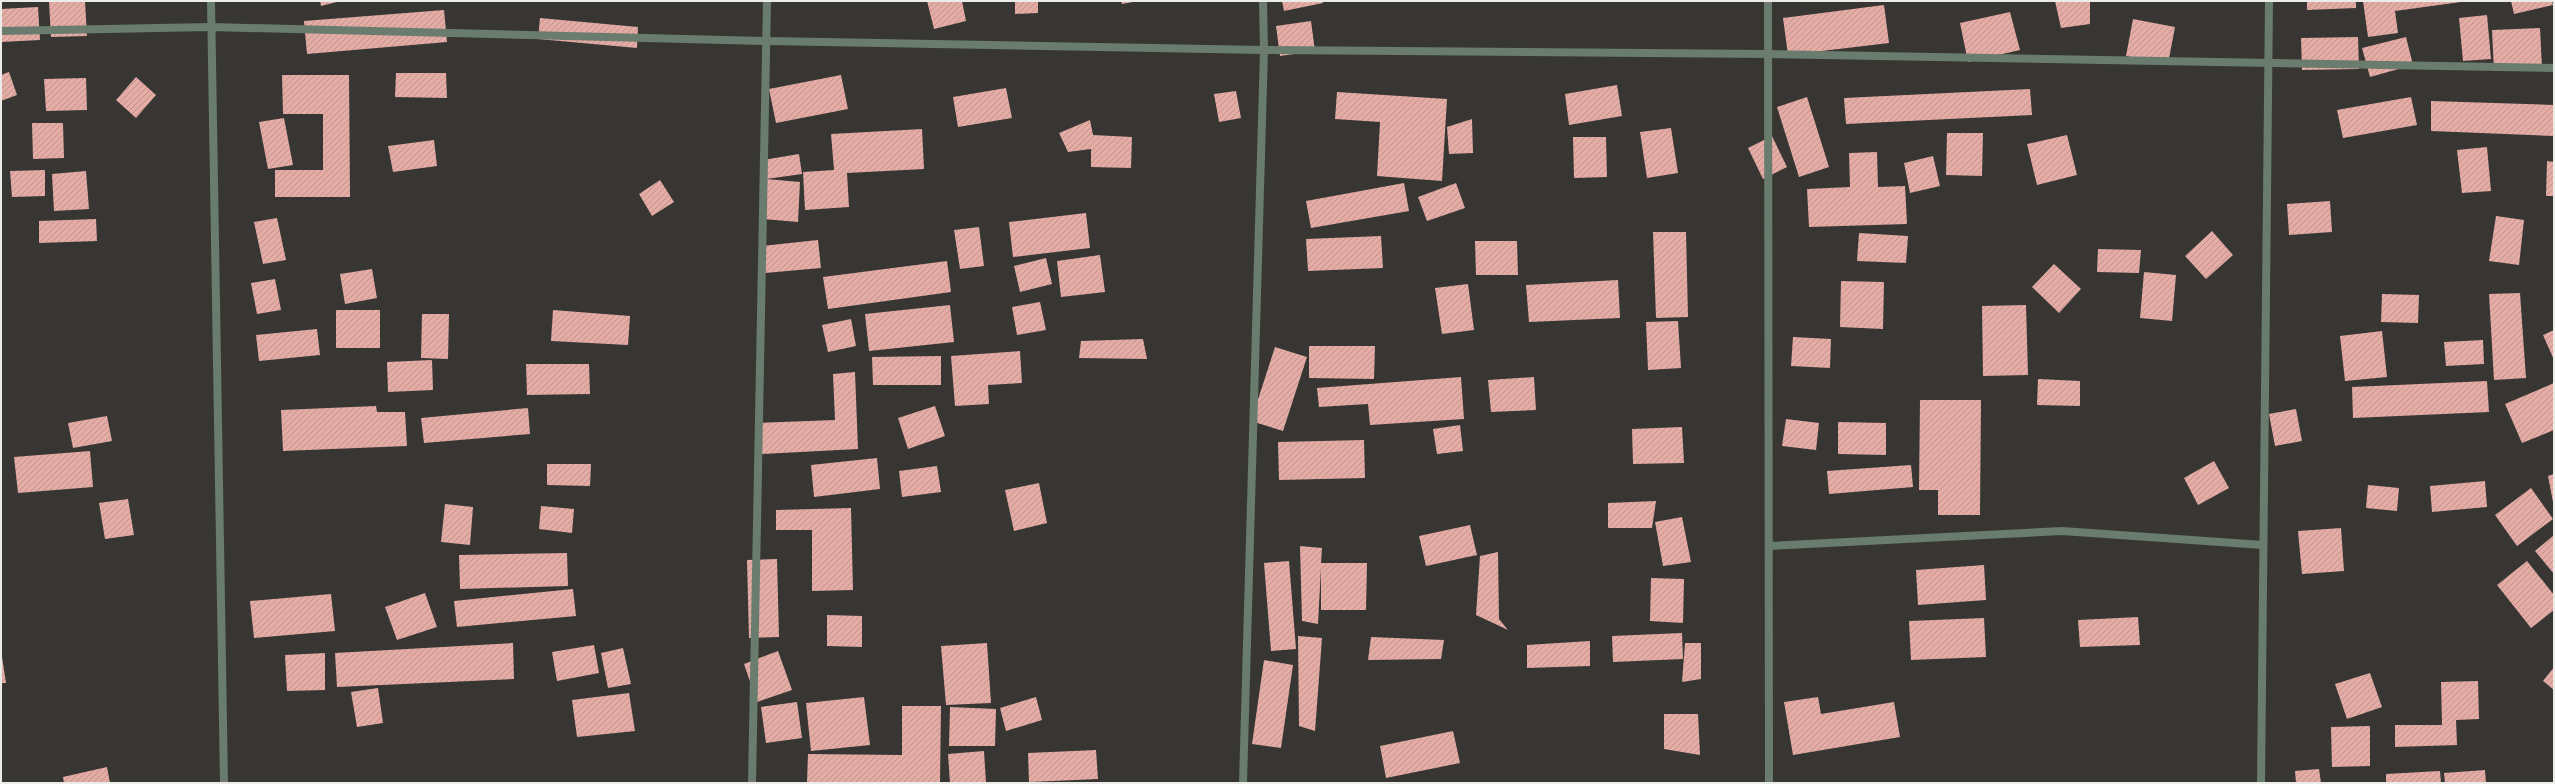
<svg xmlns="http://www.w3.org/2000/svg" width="2555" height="784" font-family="'Titillium Web',sans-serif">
<defs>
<pattern id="building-hatch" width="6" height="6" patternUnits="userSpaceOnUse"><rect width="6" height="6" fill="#e5aba5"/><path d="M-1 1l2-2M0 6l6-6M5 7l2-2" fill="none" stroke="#bd928d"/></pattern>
</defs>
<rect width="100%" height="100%" fill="#373633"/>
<!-- building -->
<g fill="url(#building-hatch)">
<path d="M 85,1 L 87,36 L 51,37 L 49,2 Z"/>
<path d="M 320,1 L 337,1 L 337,2 L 321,6 Z"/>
<path d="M 927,1 L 962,1 L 966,21 L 934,29 Z"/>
<path d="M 1015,1 L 1038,1 L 1038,13 L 1015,14 Z"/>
<path d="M 1121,1 L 1133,1 L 1133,2 L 1122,4 Z"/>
<path d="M 1282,1 L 1322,1 L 1323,3 L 1284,11 Z"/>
<path d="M 2055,1 L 2090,1 L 2090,24 L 2061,28 Z"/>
<path d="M 2307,1 L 2356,1 L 2356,8 L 2307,10 Z"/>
<path d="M 2363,1 L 2461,1 L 2461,2 L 2395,11 L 2398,33 L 2368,37 Z"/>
<path d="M 2511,1 L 2552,1 L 2553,5 L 2514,14 Z"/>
<path d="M 1884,5 L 1889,43 L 1788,55 L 1783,18 Z"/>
<path d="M 38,7 L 40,40 L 1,42 L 1,9 Z"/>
<path d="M 444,10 L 447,42 L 307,54 L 304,21 Z"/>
<path d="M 2010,12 L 2020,50 L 1968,62 L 1960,23 Z"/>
<path d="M 2487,15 L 2491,59 L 2463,61 L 2459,18 Z"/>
<path d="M 540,18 L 638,27 L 637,48 L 538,39 Z"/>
<path d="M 2133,19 L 2175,27 L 2168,64 L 2126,56 Z"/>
<path d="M 1311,21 L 1315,51 L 1280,56 L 1276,26 Z"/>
<path d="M 2540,28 L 2542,68 L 2494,71 L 2492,30 Z"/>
<path d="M 2358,37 L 2359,69 L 2302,70 L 2301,38 Z"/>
<path d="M 2406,37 L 2413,65 L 2370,77 L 2362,48 Z"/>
<path d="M 9,72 L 17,95 L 1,101 L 1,75 Z"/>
<path d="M 396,73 L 446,73 L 447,98 L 395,97 Z"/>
<path d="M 282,75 L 349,75 L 350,197 L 275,197 L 275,170 L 323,170 L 323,114 L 283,114 Z"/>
<path d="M 841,75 L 848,109 L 776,123 L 769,89 Z"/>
<path d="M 136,77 L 156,95 L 136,118 L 116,100 Z"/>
<path d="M 86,78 L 87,110 L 46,111 L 44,79 Z"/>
<path d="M 1617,85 L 1622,116 L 1569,125 L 1565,94 Z"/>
<path d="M 1006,88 L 1012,118 L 958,127 L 953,97 Z"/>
<path d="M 2030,89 L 2032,115 L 1846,124 L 1844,98 Z"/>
<path d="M 1236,91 L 1241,118 L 1219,122 L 1214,94 Z"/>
<path d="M 1337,92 L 1447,99 L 1442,181 L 1377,176 L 1380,122 L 1335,119 Z"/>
<path d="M 1807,97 L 1829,167 L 1799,177 L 1777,107 Z"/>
<path d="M 2411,97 L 2417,125 L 2343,138 L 2337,110 Z"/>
<path d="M 2431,101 L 2554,105 L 2554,136 L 2431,131 Z"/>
<path d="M 284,118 L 293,165 L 268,169 L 259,122 Z"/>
<path d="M 1472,119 L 1473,153 L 1449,154 L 1447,127 Z"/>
<path d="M 1090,120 L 1093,135 L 1132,137 L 1131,168 L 1091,167 L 1091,149 L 1068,152 L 1059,133 Z"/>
<path d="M 32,123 L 63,123 L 64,158 L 33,159 Z"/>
<path d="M 1671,128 L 1678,173 L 1647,178 L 1640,132 Z"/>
<path d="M 922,129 L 924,169 L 847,173 L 849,207 L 805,210 L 803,172 L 834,170 L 831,134 Z"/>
<path d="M 1947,133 L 1983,133 L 1982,176 L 1946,175 Z"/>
<path d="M 2067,135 L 2077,175 L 2037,185 L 2027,144 Z"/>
<path d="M 1772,136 L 1787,167 L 1763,179 L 1748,148 Z"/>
<path d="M 1573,137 L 1606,137 L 1607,177 L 1574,178 Z"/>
<path d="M 434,140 L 437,166 L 393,172 L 388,146 Z"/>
<path d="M 2487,147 L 2491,191 L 2462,193 L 2457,150 Z"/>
<path d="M 1877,152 L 1878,187 L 1905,186 L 1907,224 L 1809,227 L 1807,189 L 1850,187 L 1849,153 Z"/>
<path d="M 799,154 L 802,174 L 766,179 L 763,160 Z"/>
<path d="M 1933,156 L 1940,186 L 1910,193 L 1904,163 Z"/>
<path d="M 2547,161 L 2554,162 L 2554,196 L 2546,196 Z"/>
<path d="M 45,170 L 45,196 L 12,197 L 10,171 Z"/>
<path d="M 86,171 L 89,209 L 54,211 L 52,174 Z"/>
<path d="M 766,179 L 800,182 L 798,222 L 763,219 Z"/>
<path d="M 660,180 L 674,202 L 652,216 L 639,194 Z"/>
<path d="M 1404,183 L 1409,211 L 1311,228 L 1306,201 Z"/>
<path d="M 1456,183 L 1465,208 L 1427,221 L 1418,197 Z"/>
<path d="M 2330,201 L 2332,232 L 2289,235 L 2287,204 Z"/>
<path d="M 1086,213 L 1090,248 L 1013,257 L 1009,222 Z"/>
<path d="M 2496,216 L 2524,220 L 2519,265 L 2489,261 Z"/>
<path d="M 277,218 L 286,260 L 263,264 L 254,222 Z"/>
<path d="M 96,219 L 97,241 L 39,243 L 39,221 Z"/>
<path d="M 979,227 L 984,266 L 960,269 L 954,230 Z"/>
<path d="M 2212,231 L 2233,255 L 2206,279 L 2185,256 Z"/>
<path d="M 1653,232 L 1686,232 L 1688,317 L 1656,318 Z"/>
<path d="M 1859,233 L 1908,236 L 1906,263 L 1857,261 Z"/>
<path d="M 1381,236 L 1383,268 L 1308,271 L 1306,239 Z"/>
<path d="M 818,240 L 821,268 L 765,273 L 762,246 Z"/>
<path d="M 1475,241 L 1517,241 L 1518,275 L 1476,275 Z"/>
<path d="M 2098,249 L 2141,250 L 2139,273 L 2097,272 Z"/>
<path d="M 1100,255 L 1105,292 L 1061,297 L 1057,261 Z"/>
<path d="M 1046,258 L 1052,284 L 1020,292 L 1014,266 Z"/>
<path d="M 947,261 L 951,292 L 828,309 L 823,277 Z"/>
<path d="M 2054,264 L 2081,289 L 2059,313 L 2032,287 Z"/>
<path d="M 372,269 L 377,298 L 345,304 L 340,274 Z"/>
<path d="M 2144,272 L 2176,275 L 2172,321 L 2140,318 Z"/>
<path d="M 275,279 L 281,310 L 257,314 L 251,283 Z"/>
<path d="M 1618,280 L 1620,318 L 1529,322 L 1526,285 Z"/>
<path d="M 1841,281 L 1884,282 L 1883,329 L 1840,327 Z"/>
<path d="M 1468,284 L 1474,330 L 1442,334 L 1435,288 Z"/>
<path d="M 2520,293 L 2526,378 L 2494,380 L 2489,294 Z"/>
<path d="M 2382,294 L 2419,295 L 2418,323 L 2381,322 Z"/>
<path d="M 1040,302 L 1046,330 L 1017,335 L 1012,307 Z"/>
<path d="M 950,305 L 954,342 L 869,351 L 865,314 Z"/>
<path d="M 2026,305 L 2028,375 L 1983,376 L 1982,306 Z"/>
<rect x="336" y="310" width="44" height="38"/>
<path d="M 553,310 L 630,316 L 628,345 L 551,341 Z"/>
<path d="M 422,314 L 449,314 L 448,359 L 421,358 Z"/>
<path d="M 851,319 L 856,346 L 828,352 L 822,325 Z"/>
<path d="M 1678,321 L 1681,368 L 1648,370 L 1646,322 Z"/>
<path d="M 317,329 L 320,355 L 259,361 L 256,335 Z"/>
<path d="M 2554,330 L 2554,360 L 2543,335 Z"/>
<path d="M 2382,331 L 2387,377 L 2345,381 L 2340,336 Z"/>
<path d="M 1793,337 L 1831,339 L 1830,368 L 1791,366 Z"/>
<path d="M 1143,339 L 1147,359 L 1079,358 L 1081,341 Z"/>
<path d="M 2483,340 L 2484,364 L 2446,366 L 2444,342 Z"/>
<path d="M 1309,346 L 1375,346 L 1374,379 L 1309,378 Z"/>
<path d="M 1275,347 L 1307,357 L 1283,431 L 1251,421 Z"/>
<path d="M 1020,351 L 1022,383 L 988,385 L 989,404 L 955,406 L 951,356 Z"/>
<path d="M 941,356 L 941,385 L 873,385 L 872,357 Z"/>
<path d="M 432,360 L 433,390 L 388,392 L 387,362 Z"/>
<path d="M 526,364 L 589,364 L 590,394 L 527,395 Z"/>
<path d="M 855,372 L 858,449 L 760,454 L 758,423 L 835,420 L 833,374 Z"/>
<path d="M 1461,377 L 1464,419 L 1370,425 L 1368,404 L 1319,407 L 1317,388 Z"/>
<path d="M 1534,377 L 1536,410 L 1491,412 L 1488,380 Z"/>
<path d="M 2038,379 L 2080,381 L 2080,406 L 2037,405 Z"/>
<path d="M 2487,381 L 2489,412 L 2353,418 L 2352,387 Z"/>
<path d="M 2554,383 L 2554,430 L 2522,443 L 2505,404 Z"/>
<path d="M 1920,400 L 1981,400 L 1980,515 L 1938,515 L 1938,490 L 1919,490 Z"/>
<path d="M 376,406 L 377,412 L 405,412 L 407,446 L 283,451 L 281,410 Z"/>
<path d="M 935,406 L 945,436 L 908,449 L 898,418 Z"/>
<path d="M 528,408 L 530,434 L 424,443 L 421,418 Z"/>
<path d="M 2296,409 L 2302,441 L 2275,446 L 2269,414 Z"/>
<path d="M 107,416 L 112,441 L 73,448 L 68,423 Z"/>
<path d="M 1786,419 L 1819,423 L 1816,450 L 1782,446 Z"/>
<path d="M 1838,422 L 1886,423 L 1886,455 L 1838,454 Z"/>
<path d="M 1460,425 L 1463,451 L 1437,454 L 1433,429 Z"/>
<path d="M 1682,427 L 1684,463 L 1633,464 L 1632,429 Z"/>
<path d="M 1364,440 L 1365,478 L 1279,480 L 1278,442 Z"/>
<path d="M 90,451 L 93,487 L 18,493 L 14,457 Z"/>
<path d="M 877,458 L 880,489 L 814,497 L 811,465 Z"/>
<path d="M 2214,461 L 2229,488 L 2198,505 L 2184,478 Z"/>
<path d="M 547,464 L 591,464 L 590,486 L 547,485 Z"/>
<path d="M 1911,465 L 1913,487 L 1829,494 L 1827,471 Z"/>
<path d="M 937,466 L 941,492 L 902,497 L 899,471 Z"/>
<path d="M 2554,474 L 2554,502 L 2553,502 L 2548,476 Z"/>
<path d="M 2485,481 L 2487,507 L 2432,512 L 2430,486 Z"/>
<path d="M 1039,483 L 1047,523 L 1014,531 L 1005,490 Z"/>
<path d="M 2368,485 L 2399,488 L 2397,511 L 2366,508 Z"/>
<path d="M 2531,488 L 2553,519 L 2517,546 L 2495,515 Z"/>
<path d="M 128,499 L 134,535 L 105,539 L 99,503 Z"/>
<path d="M 1656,501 L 1652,528 L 1608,528 L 1608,503 Z"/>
<path d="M 445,504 L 473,507 L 470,545 L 441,542 Z"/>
<path d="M 541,506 L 574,509 L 572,533 L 539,529 Z"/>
<path d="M 851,508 L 853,590 L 812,591 L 812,530 L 776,530 L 776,510 Z"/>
<path d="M 1682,517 L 1691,562 L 1663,566 L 1655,522 Z"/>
<path d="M 1470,525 L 1477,555 L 1426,566 L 1419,536 Z"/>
<path d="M 2341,528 L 2344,571 L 2302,574 L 2298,531 Z"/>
<path d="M 2554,535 L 2554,574 L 2535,551 Z"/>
<path d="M 1300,546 L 1322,548 L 1321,563 L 1367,563 L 1366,610 L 1321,610 L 1321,568 L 1318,624 L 1302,621 Z"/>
<path d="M 1498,552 L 1499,619 L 1508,630 L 1476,615 L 1480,556 Z"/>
<path d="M 567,553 L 568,586 L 460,589 L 459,555 Z"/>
<path d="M 777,559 L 779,637 L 749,638 L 747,560 Z"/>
<path d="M 1289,561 L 1296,649 L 1271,651 L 1264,563 Z"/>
<path d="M 2527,561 L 2554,595 L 2554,610 L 2531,628 L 2497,585 Z"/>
<path d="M 1984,565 L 1986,600 L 1918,605 L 1916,570 Z"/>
<path d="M 1651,578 L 1684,579 L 1683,623 L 1650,621 Z"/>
<path d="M 573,589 L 576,616 L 457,627 L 454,601 Z"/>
<path d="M 425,593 L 437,627 L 397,640 L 385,607 Z"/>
<path d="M 331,594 L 335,631 L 254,638 L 250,601 Z"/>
<path d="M 827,615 L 862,616 L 862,647 L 827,646 Z"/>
<path d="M 2138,617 L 2140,645 L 2080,647 L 2078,620 Z"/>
<path d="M 1984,618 L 1986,657 L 1911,660 L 1909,621 Z"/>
<path d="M 1682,633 L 1683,659 L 1613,662 L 1612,636 Z"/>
<path d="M 1298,636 L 1322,638 L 1315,731 L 1299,726 Z"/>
<path d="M 1371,637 L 1444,640 L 1441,659 L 1368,660 Z"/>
<path d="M 1590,641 L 1590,666 L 1527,668 L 1527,645 Z"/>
<path d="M 513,643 L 514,679 L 337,687 L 335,653 Z"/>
<path d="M 987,643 L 991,703 L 946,705 L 941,646 Z"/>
<path d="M 1685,643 L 1701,643 L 1701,679 L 1682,682 Z"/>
<path d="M 594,645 L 599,673 L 557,681 L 552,652 Z"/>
<path d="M 623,648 L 631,684 L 608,688 L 601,653 Z"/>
<path d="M 1,650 L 6,683 L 1,683 Z"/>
<path d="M 778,651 L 792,690 L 757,702 L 744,664 Z"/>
<path d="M 325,653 L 325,690 L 287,691 L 285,655 Z"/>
<path d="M 1264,660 L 1293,665 L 1281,748 L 1252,744 Z"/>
<path d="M 2554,667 L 2554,690 L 2543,681 Z"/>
<path d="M 2370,673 L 2382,707 L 2347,719 L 2335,684 Z"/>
<path d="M 2478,681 L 2479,719 L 2456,720 L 2457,745 L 2395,747 L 2395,725 L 2442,725 L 2441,682 Z"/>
<path d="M 378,688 L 383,723 L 357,727 L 351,692 Z"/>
<path d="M 629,693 L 635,731 L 577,737 L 572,700 Z"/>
<path d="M 864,697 L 870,745 L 811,751 L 806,703 Z"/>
<path d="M 1036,697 L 1042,720 L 1006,731 L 1000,708 Z"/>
<path d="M 1818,697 L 1821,714 L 1894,702 L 1900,737 L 1793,755 L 1784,702 Z"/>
<path d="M 797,702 L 802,738 L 766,743 L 761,707 Z"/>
<path d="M 902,706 L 941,706 L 940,783 L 807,783 L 808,754 L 902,755 Z"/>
<path d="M 950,707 L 996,709 L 995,746 L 949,746 Z"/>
<path d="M 1664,714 L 1698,714 L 1700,755 L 1664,749 Z"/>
<path d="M 2370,726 L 2370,766 L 2332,767 L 2331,727 Z"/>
<path d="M 1453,731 L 1460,763 L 1386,778 L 1380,746 Z"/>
<path d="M 1096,750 L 1098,779 L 1029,782 L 1028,753 Z"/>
<path d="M 984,751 L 986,783 L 950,783 L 948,754 Z"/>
<path d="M 107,767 L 110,783 L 64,783 L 63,777 Z"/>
<path d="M 2319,769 L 2321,783 L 2296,783 L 2295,771 Z"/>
<path d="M 2485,770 L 2486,783 L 2445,783 L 2444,773 Z"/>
<path d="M 2440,771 L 2441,783 L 2386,783 L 2386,774 Z"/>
</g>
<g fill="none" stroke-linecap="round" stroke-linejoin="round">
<!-- street -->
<g stroke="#697c6d" stroke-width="8">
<path d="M 211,1 L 224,783"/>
<path d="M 1768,1 L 1769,783"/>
<path d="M 1,31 L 211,27 L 768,41 L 1264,50 L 1768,54 L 2554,68"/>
<path d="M 1769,546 L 2062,531 L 2263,545"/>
<path d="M 752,783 L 767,1"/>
<path d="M 1243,783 L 1264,50 L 1263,1"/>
<path d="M 2261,783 L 2269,1"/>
</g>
</g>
<!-- border -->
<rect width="2555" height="784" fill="none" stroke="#ebebe8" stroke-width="4"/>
</svg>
